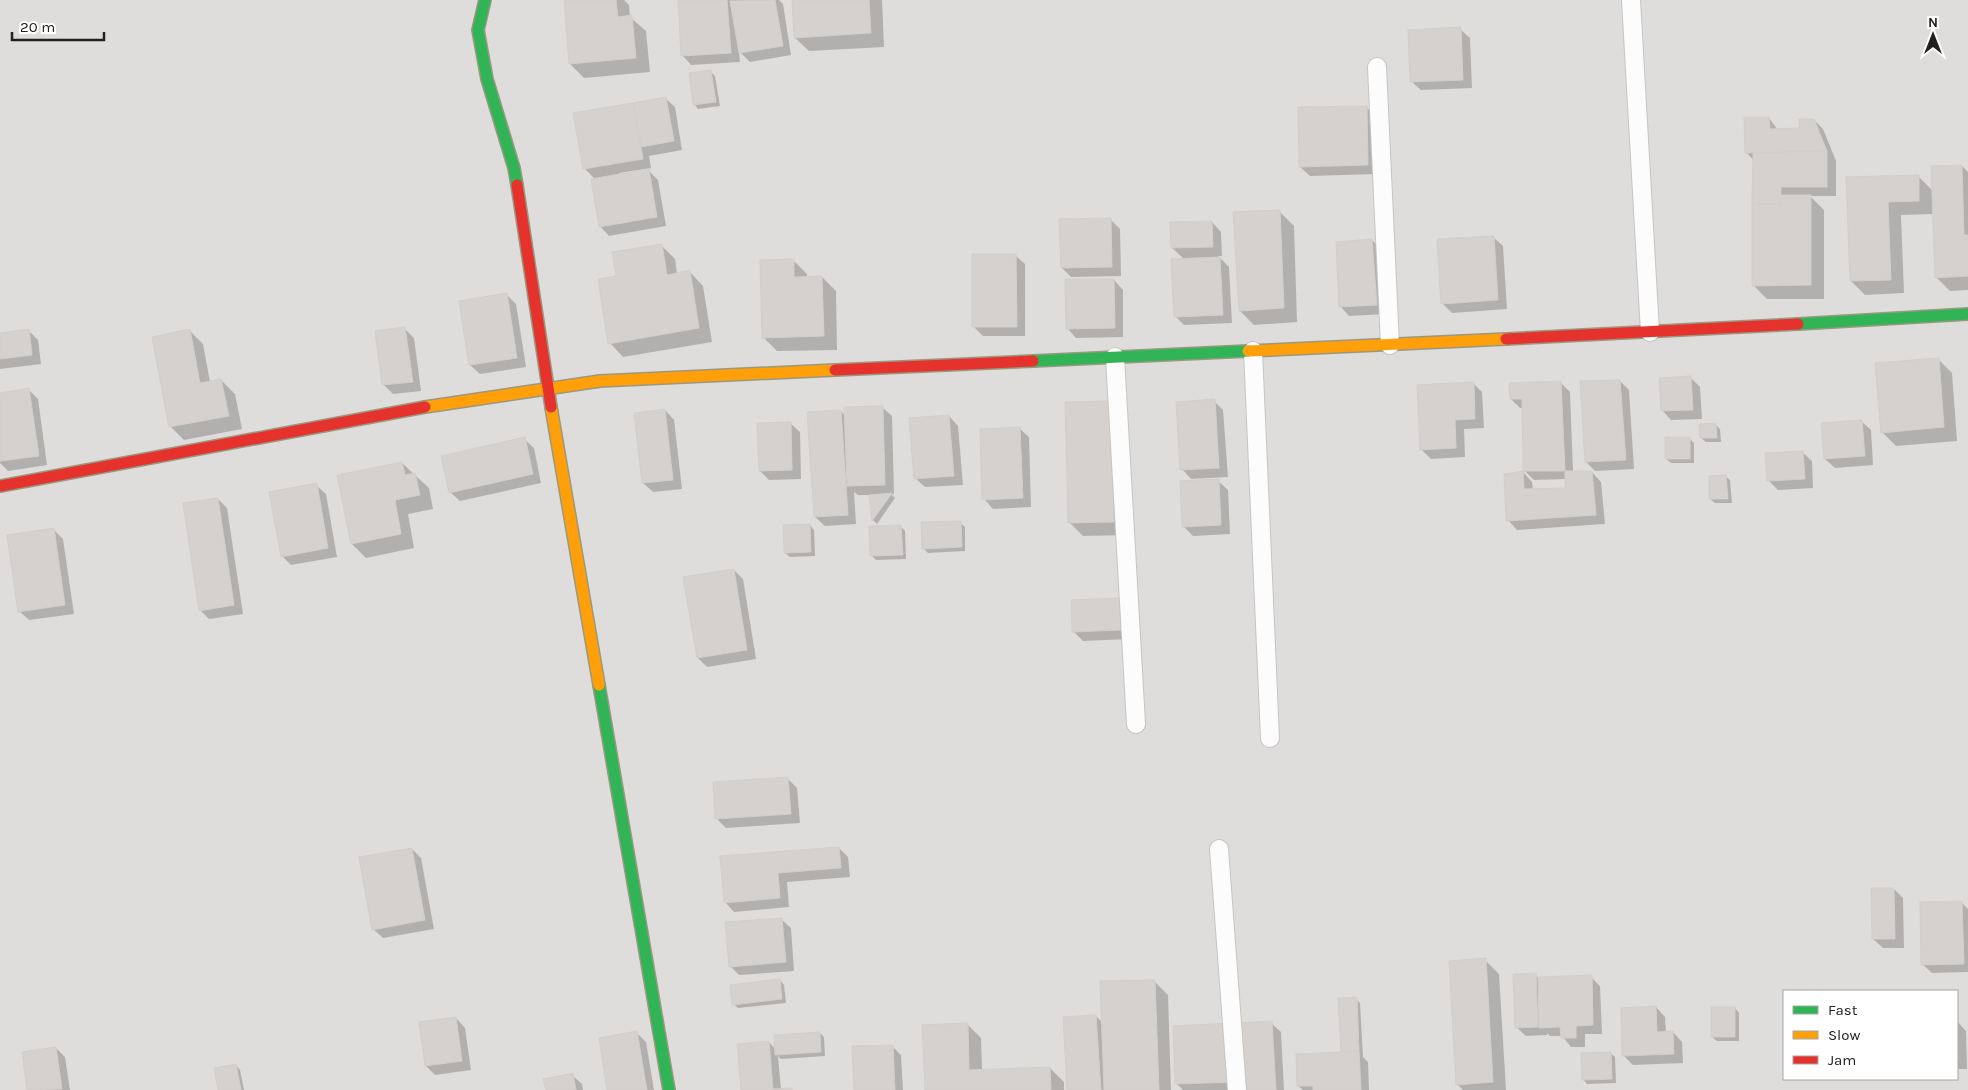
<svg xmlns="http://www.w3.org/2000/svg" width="1968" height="1090" font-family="Karla,sans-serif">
<rect width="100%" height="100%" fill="#efedea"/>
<!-- residential -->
<path fill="#dedddb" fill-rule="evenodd" d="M 0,0 L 1968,0 L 1968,1090 L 0,1090 ZM 1784,991 L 1957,991 L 1957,1079 L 1784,1079 Z"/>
<!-- shadow -->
<g fill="#0003">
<path d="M 565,0 L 624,0 L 629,5 L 630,17 L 646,31 L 650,72 L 584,78 L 570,64 Z"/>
<path d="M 679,0 L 779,0 L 783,4 L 791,55 L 750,62 L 739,51 L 740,62 L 691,65 L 682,55 Z"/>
<path d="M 793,0 L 882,0 L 884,47 L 809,51 L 795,38 Z"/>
<path d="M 1460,29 L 1470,38 L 1472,88 L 1421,90 L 1411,81 Z"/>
<path d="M 711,72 L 715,76 L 720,106 L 698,109 L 694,104 Z"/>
<path d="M 665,98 L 675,107 L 682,150 L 649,156 L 651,168 L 619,173 L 620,176 L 649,171 L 658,180 L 666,226 L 609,236 L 600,226 L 596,180 L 584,168 L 575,114 Z"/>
<path d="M 1366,107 L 1376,116 L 1377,174 L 1310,176 L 1300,167 Z"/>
<path d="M 1769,118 L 1778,130 L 1800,130 L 1814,120 L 1823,129 L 1836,161 L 1836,196 L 1810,196 L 1824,210 L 1824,299 L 1767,299 L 1753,285 L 1754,161 L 1746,152 Z"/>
<path d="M 1962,166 L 1968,172 L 1968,290 L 1950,291 L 1936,277 L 1934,214 L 1901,215 L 1904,293 L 1865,295 L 1851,281 L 1847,178 L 1918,176 L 1933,191 Z"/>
<path d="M 1280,212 L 1294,226 L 1297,322 L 1254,325 L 1240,311 Z"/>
<path d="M 1110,219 L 1120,229 L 1121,276 L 1071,277 L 1062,268 Z"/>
<path d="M 1212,222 L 1221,232 L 1222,256 L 1218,256 L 1229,267 L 1232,323 L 1184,325 L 1175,316 L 1184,259 L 1172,248 Z"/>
<path d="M 1493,237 L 1503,246 L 1507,309 L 1452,313 L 1443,304 Z"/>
<path d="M 1372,240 L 1381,250 L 1386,314 L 1349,316 L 1340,306 Z"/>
<path d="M 661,245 L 675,259 L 677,274 L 690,272 L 703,286 L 712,342 L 623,357 L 610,343 L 618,277 Z"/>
<path d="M 1015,255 L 1025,264 L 1025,336 L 983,336 L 974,327 Z"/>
<path d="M 793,260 L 807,274 L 807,278 L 822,277 L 836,291 L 837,350 L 777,351 L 763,337 Z"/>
<path d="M 1114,280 L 1123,290 L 1123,337 L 1076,338 L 1067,328 Z"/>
<path d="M 506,294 L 516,304 L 526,367 L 480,374 L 470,365 Z"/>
<path d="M 405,329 L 414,338 L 421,391 L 393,394 L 384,385 Z"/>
<path d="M 28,330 L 38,340 L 41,364 L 0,369 L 0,334 Z"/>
<path d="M 189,330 L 203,344 L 210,382 L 221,380 L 235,394 L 242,429 L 184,440 L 170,426 Z"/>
<path d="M 1938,359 L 1952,373 L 1957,441 L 1896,446 L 1882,432 Z"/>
<path d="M 1690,377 L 1700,387 L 1702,419 L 1671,420 L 1662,410 Z"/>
<path d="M 1620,381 L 1629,390 L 1634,469 L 1595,471 L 1586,462 Z"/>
<path d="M 1473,383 L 1482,392 L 1484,428 L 1464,429 L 1465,457 L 1431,459 L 1421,449 Z"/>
<path d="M 1561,383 L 1570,392 L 1573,472 L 1592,472 L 1601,482 L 1605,524 L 1517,530 L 1508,520 L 1523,472 L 1532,482 L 1533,490 L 1566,489 L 1566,479 L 1534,480 L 1525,471 L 1523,408 L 1520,408 L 1511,399 Z"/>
<path d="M 29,390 L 38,399 L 47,465 L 8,471 L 0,463 L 0,394 Z"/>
<path d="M 1214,401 L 1223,410 L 1228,477 L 1191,479 L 1182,469 Z"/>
<path d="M 1111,403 L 1127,535 L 1083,536 L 1069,522 Z"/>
<path d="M 882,407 L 892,416 L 894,494 L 891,494 L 895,498 L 877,524 L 873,520 L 870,495 L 858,495 L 854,492 L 856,524 L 825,526 L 815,517 L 841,411 L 846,417 Z"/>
<path d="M 665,410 L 674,420 L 682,489 L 653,492 L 643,483 Z"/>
<path d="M 949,416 L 958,426 L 963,485 L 925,487 L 915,478 Z"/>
<path d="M 1861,421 L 1871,430 L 1873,465 L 1835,468 L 1825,459 Z"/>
<path d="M 790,423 L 800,432 L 801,479 L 769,480 L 760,471 Z"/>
<path d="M 1716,425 L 1720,429 L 1721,442 L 1706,442 L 1701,438 Z"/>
<path d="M 1019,428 L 1029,437 L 1031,507 L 993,509 L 984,499 Z"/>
<path d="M 1689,438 L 1694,443 L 1694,463 L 1671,463 L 1666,459 Z"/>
<path d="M 524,439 L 534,448 L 541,483 L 460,501 L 450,492 Z"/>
<path d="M 1802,452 L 1812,461 L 1813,488 L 1778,490 L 1769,481 Z"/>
<path d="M 402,463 L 429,488 L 433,509 L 408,514 L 414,548 L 366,558 L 352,544 Z"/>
<path d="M 1725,476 L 1730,480 L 1732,503 L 1715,503 L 1710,499 Z"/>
<path d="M 1218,481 L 1228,490 L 1230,534 L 1193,536 L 1183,526 Z"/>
<path d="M 316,485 L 326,494 L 337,557 L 291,565 L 282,556 Z"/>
<path d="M 218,499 L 227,508 L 243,614 L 209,619 L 200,610 Z"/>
<path d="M 960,523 L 965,527 L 965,551 L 928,553 L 923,548 Z"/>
<path d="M 810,525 L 814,530 L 815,556 L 790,557 L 785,553 Z"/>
<path d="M 900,526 L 905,531 L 906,559 L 876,560 L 872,556 Z"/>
<path d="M 53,529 L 63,539 L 74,614 L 29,620 L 19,611 Z"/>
<path d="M 734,570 L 743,579 L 756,659 L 707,667 L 698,658 Z"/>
<path d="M 1119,600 L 1128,609 L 1130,639 L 1083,641 L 1074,632 Z"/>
<path d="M 788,779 L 797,788 L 800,823 L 726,828 L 717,819 Z"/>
<path d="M 839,848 L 848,857 L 850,877 L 787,882 L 789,907 L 734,912 L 725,902 L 721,857 Z"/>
<path d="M 412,849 L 421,858 L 434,929 L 383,938 L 373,929 Z"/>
<path d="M 1894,889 L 1903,898 L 1904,948 L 1883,948 L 1873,939 Z"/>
<path d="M 1962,903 L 1968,909 L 1968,972 L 1932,973 L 1922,964 Z"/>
<path d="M 781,919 L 791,928 L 794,971 L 739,975 L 730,966 Z"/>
<path d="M 1485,960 L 1499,974 L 1506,1090 L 1463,1090 L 1457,1084 Z"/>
<path d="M 1535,975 L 1539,978 L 1591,977 L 1600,986 L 1602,1034 L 1585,1034 L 1585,1047 L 1571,1047 L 1562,1036 L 1550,1036 L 1547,1033 L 1547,1035 L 1526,1036 L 1516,1027 Z"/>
<path d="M 780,980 L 784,985 L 786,1003 L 738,1008 L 733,1004 Z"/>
<path d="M 1154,981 L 1168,995 L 1171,1090 L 1068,1090 L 1096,1016 L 1103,1023 Z"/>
<path d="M 1356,999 L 1360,1003 L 1363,1057 L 1368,1062 L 1369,1090 L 1303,1090 L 1298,1086 L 1344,1053 Z"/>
<path d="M 1656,1007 L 1665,1017 L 1666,1033 L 1673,1032 L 1682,1042 L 1683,1063 L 1633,1065 L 1624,1056 Z"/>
<path d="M 1735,1008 L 1739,1013 L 1739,1041 L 1717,1041 L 1712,1037 Z"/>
<path d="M 456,1018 L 465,1028 L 471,1070 L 435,1075 L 426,1066 Z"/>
<path d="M 1957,1021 L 1966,1031 L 1967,1069 L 1957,1069 Z"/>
<path d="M 1271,1023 L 1281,1032 L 1284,1090 L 1183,1090 L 1177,1084 Z"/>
<path d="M 967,1024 L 981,1038 L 982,1070 L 1050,1068 L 1064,1082 L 1064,1090 L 926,1090 Z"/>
<path d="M 637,1033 L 646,1042 L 654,1090 L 609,1090 Z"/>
<path d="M 820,1033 L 824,1037 L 825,1056 L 781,1059 L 778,1056 L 781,1090 L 793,1090 L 742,1090 L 769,1042 L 776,1050 Z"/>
<path d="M 892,1046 L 901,1055 L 903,1090 L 856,1090 Z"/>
<path d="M 56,1048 L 65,1057 L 70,1090 L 29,1090 L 23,1053 Z"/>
<path d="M 1610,1053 L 1615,1057 L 1616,1083 L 1587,1084 L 1583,1079 Z"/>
<path d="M 236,1065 L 240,1070 L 244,1090 L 219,1090 Z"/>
<path d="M 572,1075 L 582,1084 L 583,1090 L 547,1090 Z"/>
</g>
<!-- building -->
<g fill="#d4d1cf" stroke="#d2cecb">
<path d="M 564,0 L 616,0 L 618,17 L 632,15 L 636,58 L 569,64 Z"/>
<path d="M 678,0 L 727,0 L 731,53 L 681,56 Z"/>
<path d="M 775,0 L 783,46 L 739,53 L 730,1 Z"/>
<path d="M 792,0 L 869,0 L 871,33 L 794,38 Z"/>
<path d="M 1461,27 L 1463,80 L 1410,82 L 1408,30 Z"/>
<path d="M 711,70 L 716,102 L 693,105 L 689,73 Z"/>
<path d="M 666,97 L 674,141 L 641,147 L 633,103 Z"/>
<path d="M 633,103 L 643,159 L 583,169 L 573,113 Z"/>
<path d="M 1367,106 L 1368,165 L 1299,167 L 1298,107 Z"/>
<path d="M 1744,117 L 1769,117 L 1770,129 L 1799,128 L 1799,119 L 1814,119 L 1827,151 L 1745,153 Z"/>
<path d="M 1827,151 L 1827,187 L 1781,187 L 1781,204 L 1752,204 L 1753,153 Z"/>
<path d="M 1962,165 L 1964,235 L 1968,235 L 1968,276 L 1935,278 L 1931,166 Z"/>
<path d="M 649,169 L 657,217 L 599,227 L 591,179 Z"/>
<path d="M 1919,175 L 1919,201 L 1888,202 L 1891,280 L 1850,281 L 1846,177 Z"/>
<path d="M 1781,195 L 1811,195 L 1811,285 L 1752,286 L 1752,204 L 1781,204 Z"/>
<path d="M 1280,210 L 1284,308 L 1239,311 L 1233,212 Z"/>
<path d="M 1111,218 L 1112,267 L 1061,268 L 1059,219 Z"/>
<path d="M 1212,221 L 1213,247 L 1171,248 L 1170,222 Z"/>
<path d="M 1494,236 L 1498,300 L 1441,304 L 1437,239 Z"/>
<path d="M 1372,239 L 1377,305 L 1339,307 L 1336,242 Z"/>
<path d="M 662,244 L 667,275 L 690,270 L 699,328 L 608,344 L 598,279 L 616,276 L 612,252 Z"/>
<path d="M 972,254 L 1016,254 L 1017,327 L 972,327 Z"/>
<path d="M 1220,257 L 1223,315 L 1174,317 L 1171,259 Z"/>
<path d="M 794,259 L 794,277 L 822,276 L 824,336 L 762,338 L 760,260 Z"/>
<path d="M 1065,279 L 1114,279 L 1115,328 L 1066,329 Z"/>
<path d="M 507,293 L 517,358 L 469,365 L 459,301 Z"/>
<path d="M 405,327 L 413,382 L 382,385 L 375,331 Z"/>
<path d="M 29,329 L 32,355 L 0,359 L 0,333 Z"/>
<path d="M 190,329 L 200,383 L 221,379 L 229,416 L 169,427 L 152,337 Z"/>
<path d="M 1939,358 L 1944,427 L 1881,433 L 1875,363 Z"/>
<path d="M 1691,376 L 1693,410 L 1661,411 L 1659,378 Z"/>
<path d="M 1620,380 L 1626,460 L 1585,462 L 1580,381 Z"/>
<path d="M 1561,381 L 1565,471 L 1523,471 L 1522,399 L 1510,399 L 1509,383 Z"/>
<path d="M 1474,382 L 1475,419 L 1455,420 L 1456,448 L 1420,450 L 1417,385 Z"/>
<path d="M 29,388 L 39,456 L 0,461 L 0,393 Z"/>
<path d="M 1215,399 L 1219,468 L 1180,470 L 1176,402 Z"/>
<path d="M 1111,401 L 1114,522 L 1068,523 L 1065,402 Z"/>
<path d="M 883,406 L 885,485 L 847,486 L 844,407 Z"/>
<path d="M 665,409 L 673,480 L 642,483 L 634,413 Z"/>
<path d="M 841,410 L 848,515 L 814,517 L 807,412 Z"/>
<path d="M 949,415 L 954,476 L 914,479 L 909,418 Z"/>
<path d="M 1862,420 L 1865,456 L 1824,459 L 1821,423 Z"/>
<path d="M 791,422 L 792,470 L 759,471 L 757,423 Z"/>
<path d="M 1716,423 L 1717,438 L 1700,438 L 1699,424 Z"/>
<path d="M 1020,427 L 1023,498 L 982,500 L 980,429 Z"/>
<path d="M 525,437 L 533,474 L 449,493 L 441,456 Z"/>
<rect x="1665" y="437" width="25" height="22"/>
<path d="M 1803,451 L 1805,479 L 1767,481 L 1765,453 Z"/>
<path d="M 402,462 L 405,475 L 415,473 L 420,495 L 395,500 L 401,534 L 351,544 L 337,475 Z"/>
<path d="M 1523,471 L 1524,489 L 1565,488 L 1565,471 L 1592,471 L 1596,515 L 1506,521 L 1504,474 Z"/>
<path d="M 1726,475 L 1728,499 L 1709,499 L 1709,476 Z"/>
<path d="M 1219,479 L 1221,525 L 1182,527 L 1180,481 Z"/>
<path d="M 317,483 L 328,548 L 281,557 L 269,492 Z"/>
<path d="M 892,493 L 872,521 L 869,495 Z"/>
<path d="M 218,498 L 234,605 L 199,611 L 183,503 Z"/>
<path d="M 961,521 L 962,547 L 922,549 L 921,522 Z"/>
<path d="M 810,524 L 811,552 L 784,553 L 783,525 Z"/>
<path d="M 901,525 L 903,555 L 870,556 L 869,526 Z"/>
<path d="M 54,528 L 65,605 L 18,612 L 7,535 Z"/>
<path d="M 734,569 L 747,650 L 697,658 L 683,577 Z"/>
<path d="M 1120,598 L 1121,630 L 1072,632 L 1071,600 Z"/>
<path d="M 788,777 L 791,814 L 715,819 L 713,782 Z"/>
<path d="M 839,847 L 841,868 L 778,873 L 780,898 L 724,903 L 720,856 Z"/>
<path d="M 412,848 L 425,920 L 372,930 L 359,857 Z"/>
<path d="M 1871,888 L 1894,888 L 1895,939 L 1872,939 Z"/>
<path d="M 1962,901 L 1964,964 L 1921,965 L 1920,902 Z"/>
<path d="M 782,918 L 786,962 L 729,967 L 725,922 Z"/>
<path d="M 1486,958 L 1493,1082 L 1456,1085 L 1449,961 Z"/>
<path d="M 1536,973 L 1538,1027 L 1515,1028 L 1513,974 Z"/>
<path d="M 1592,975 L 1593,1025 L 1576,1026 L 1576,1038 L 1561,1038 L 1560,1027 L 1539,1028 L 1538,977 Z"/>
<path d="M 780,979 L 782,999 L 732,1005 L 730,985 Z"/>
<path d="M 1155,980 L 1159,1090 L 1104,1090 L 1100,981 Z"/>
<path d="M 1357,997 L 1359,1051 L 1341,1052 L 1338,998 Z"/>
<path d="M 1656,1006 L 1657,1032 L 1673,1031 L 1674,1054 L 1622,1056 L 1621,1008 Z"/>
<rect x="1711" y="1007" width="24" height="30"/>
<path d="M 1096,1015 L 1101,1090 L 1067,1090 L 1063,1017 Z"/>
<path d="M 456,1017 L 462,1061 L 425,1066 L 419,1022 Z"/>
<path d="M 1957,1020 L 1958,1060 L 1957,1060 Z"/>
<path d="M 1272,1021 L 1276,1090 L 1243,1090 L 1240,1023 Z"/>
<path d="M 968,1023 L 969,1070 L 1050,1067 L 1051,1090 L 925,1090 L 922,1025 Z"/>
<path d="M 1236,1023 L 1238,1082 L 1175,1084 L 1173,1026 Z"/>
<path d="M 637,1031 L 647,1090 L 607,1090 L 599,1038 Z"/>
<path d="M 820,1032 L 821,1052 L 775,1055 L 774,1035 Z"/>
<path d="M 769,1041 L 773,1089 L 792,1088 L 792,1090 L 741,1090 L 737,1044 Z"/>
<path d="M 893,1045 L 895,1090 L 854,1090 L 852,1046 Z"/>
<path d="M 56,1047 L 62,1089 L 27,1090 L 22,1052 Z"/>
<path d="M 1359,1051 L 1361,1090 L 1313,1090 L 1313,1086 L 1297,1086 L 1296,1054 Z"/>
<path d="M 1611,1052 L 1612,1079 L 1582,1080 L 1581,1053 Z"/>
<path d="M 236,1064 L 241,1090 L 218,1090 L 214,1068 Z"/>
<path d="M 573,1073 L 576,1090 L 546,1090 L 543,1079 Z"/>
</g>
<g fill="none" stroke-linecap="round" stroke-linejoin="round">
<defs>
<g id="lane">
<path d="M 1631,0 L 1650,332"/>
<path d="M 1377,67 L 1390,345"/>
<path d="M 1253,351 L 1270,738"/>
<path d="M 1115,357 L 1136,724"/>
<path d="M 1219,849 L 1237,1090"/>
</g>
<g id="fast">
<path d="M 485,0 L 478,30 L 487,79 L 514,168 L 517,185"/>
<path d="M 1798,324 L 1968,314"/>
<path d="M 1033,361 L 1248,351"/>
<path d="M 599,685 L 669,1090"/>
</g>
<g id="slow">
<path d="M 1248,351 L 1506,339"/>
<path d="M 425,407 L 600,381 L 835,370"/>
<path d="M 551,407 L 599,685"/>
</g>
<g id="jam">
<path d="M 517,185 L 551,407"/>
<path d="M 1506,339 L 1798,324"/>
<path d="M 835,370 L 1033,361"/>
<path d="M 0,486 L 425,407"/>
</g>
</defs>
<!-- lane casing -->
<use href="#lane" stroke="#c6c5c4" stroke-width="20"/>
<!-- fast casing -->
<use href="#fast" stroke="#999982" stroke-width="14"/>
<!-- slow casing -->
<use href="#slow" stroke="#999982" stroke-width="14"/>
<!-- jam casing -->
<use href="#jam" stroke="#999982" stroke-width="14"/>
<!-- lane -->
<use href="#lane" stroke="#fdfcfc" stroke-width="18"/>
<!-- fast -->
<use href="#fast" stroke="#30b455" stroke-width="11"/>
<!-- slow -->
<use href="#slow" stroke="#ff9f0a" stroke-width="11"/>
<!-- jam -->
<use href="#jam" stroke="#e5322d" stroke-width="11"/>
</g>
<!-- legend -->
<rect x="1783" y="990" width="175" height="90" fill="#ffffff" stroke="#a6a6a6"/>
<rect x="1793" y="1006" width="25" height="8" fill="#30b455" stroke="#a6a6a6"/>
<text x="1828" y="1015" font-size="15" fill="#212121">Fast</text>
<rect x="1793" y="1031" width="25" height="8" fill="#ff9f0a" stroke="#a6a6a6"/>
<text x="1828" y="1040" font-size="15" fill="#212121">Slow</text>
<rect x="1793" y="1056" width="25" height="8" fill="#e5322d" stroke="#a6a6a6"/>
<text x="1828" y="1065" font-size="15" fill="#212121">Jam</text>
<!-- north arrow -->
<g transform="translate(1933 35)" stroke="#ffffff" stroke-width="4" paint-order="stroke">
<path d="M0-4L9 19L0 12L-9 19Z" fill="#212121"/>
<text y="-8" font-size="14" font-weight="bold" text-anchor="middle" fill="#212121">N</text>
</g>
<!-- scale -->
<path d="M12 32v8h92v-8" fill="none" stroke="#212121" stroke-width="2.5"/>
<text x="20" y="32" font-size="15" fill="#212121" stroke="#ffffff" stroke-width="4" paint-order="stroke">20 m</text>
</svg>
